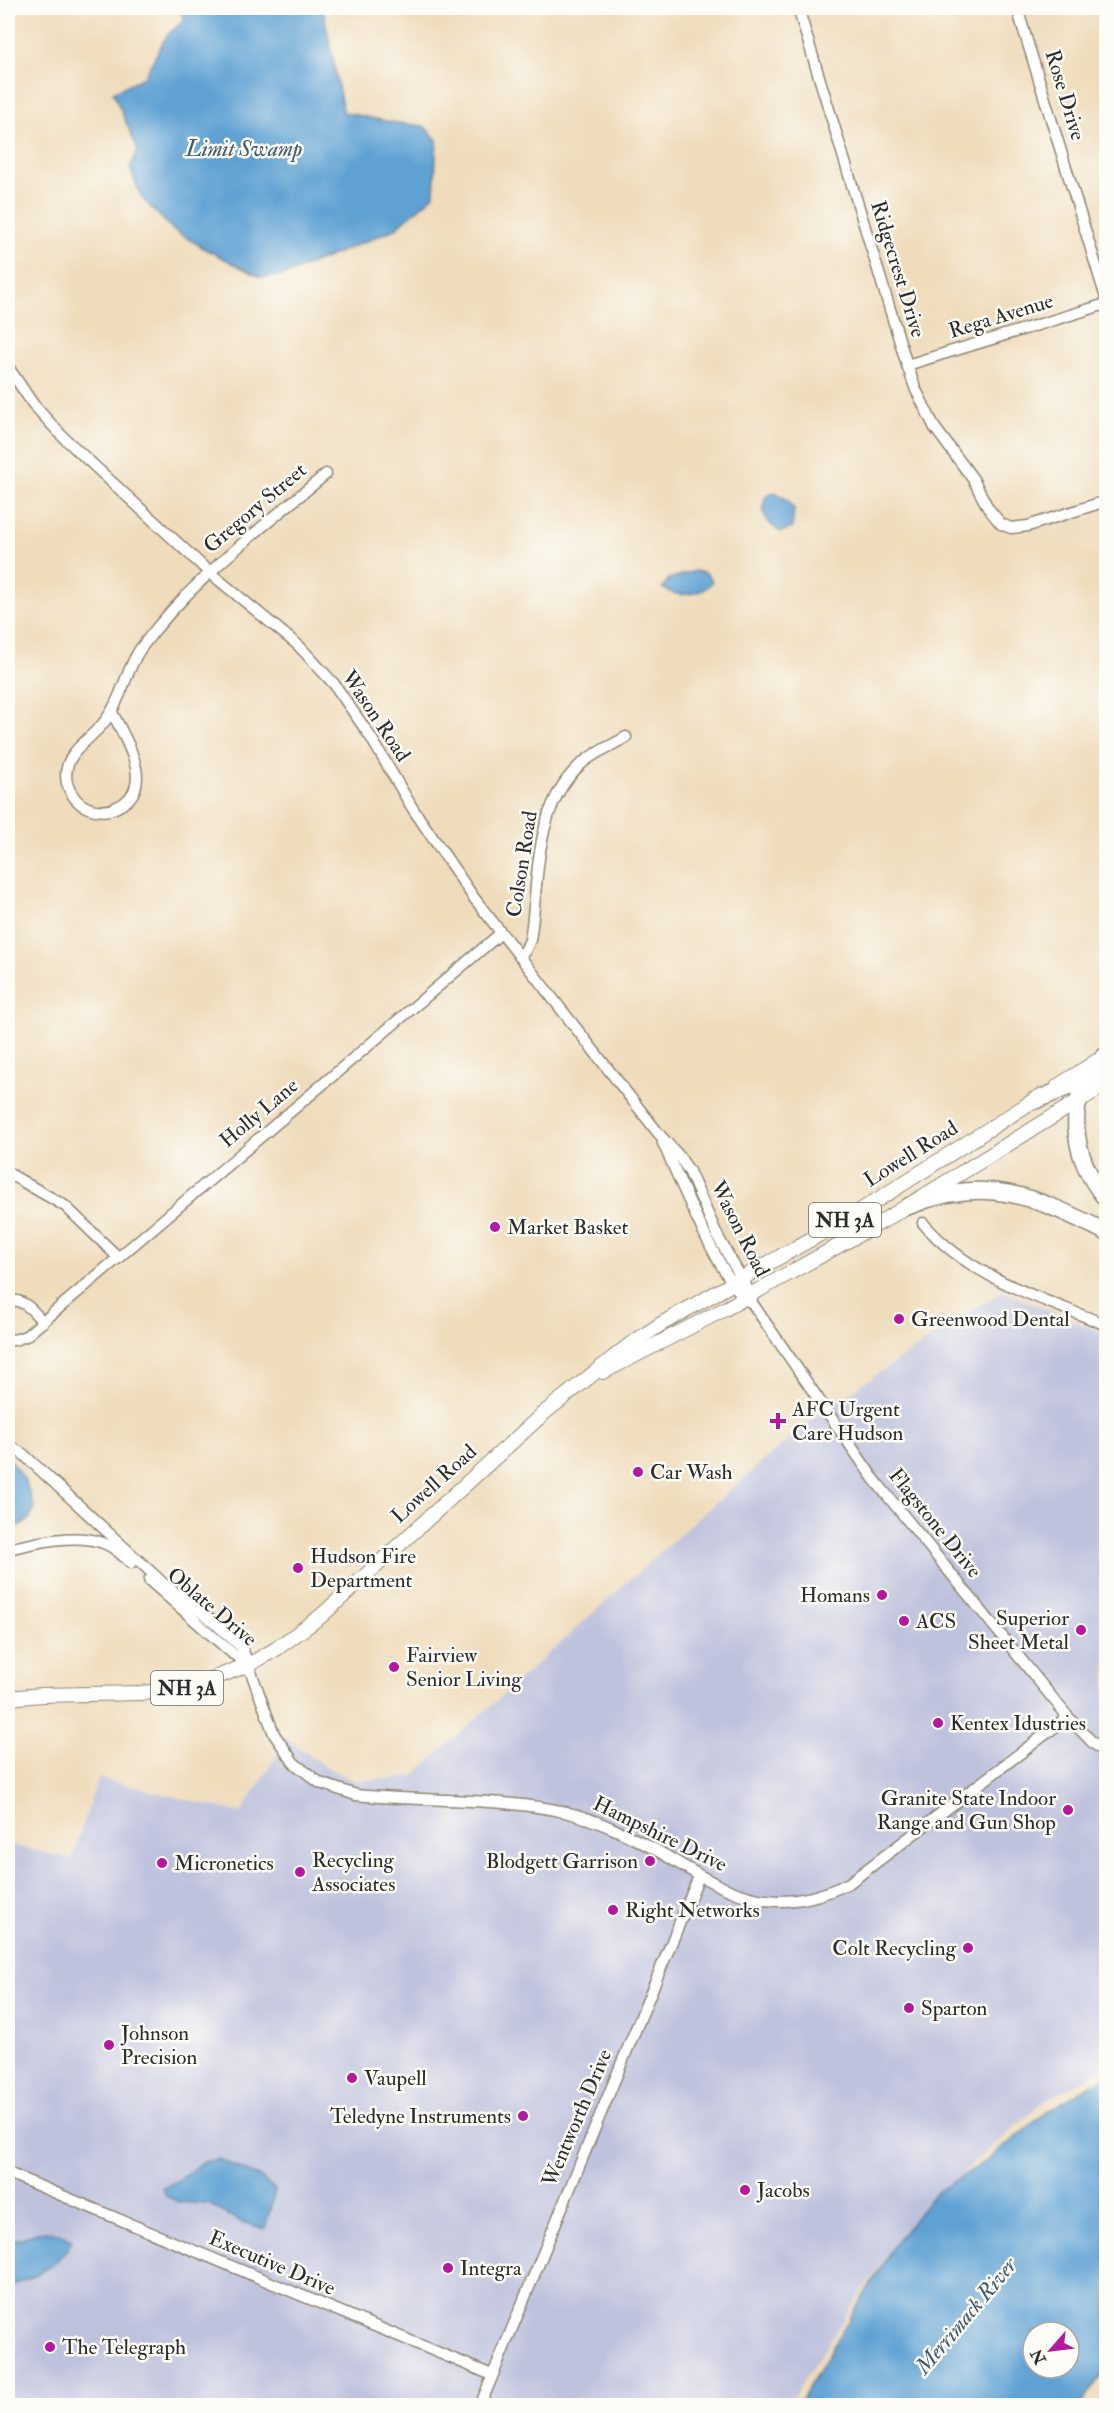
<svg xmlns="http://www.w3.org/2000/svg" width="1114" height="2413" font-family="'IM FELL Double Pica',serif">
<rect width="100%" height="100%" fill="#fdfcf7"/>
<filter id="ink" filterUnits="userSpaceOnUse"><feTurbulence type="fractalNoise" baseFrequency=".0167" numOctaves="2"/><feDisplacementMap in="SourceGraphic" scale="12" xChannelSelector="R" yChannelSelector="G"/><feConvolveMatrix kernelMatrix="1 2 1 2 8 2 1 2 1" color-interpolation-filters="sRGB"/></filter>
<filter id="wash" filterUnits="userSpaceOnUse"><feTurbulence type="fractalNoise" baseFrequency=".008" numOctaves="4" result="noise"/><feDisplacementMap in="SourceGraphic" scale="24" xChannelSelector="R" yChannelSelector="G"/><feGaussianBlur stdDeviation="1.35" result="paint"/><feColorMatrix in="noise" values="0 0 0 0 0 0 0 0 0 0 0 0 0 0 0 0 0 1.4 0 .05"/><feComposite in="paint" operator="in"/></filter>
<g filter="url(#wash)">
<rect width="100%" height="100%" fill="#efdcbb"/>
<!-- industrial -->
<path fill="#bfc2dd" d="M 1002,1291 L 1106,1334 L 1106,2067 L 1042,2103 L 968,2168 L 885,2257 L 788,2405 L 8,2406 L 8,1844 L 72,1859 L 98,1778 L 241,1813 L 287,1739 L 326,1767 L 355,1781 L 412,1777 L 697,1519 L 818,1414 Z"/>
<!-- water -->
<g fill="#5fa1d3" stroke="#45667f" stroke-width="1.5" fill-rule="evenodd">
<path d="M 178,8 L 323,8 L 343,112 L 390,122 L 424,126 L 437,140 L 434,195 L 395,229 L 283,276 L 260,277 L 207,250 L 172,229 L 142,198 L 130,168 L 138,150 L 113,92 L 144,77 L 167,35 L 185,20 Z"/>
<path d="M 775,492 L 788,500 L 794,509 L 792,528 L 781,532 C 765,523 760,513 766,496 Z"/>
<path d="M 695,571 L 706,573 L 712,581 C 707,592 688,596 676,594 C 672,593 666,590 662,588 L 669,579 Z"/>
<path d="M 8,1457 L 25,1480 L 35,1509 L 27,1522 L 11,1529 L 8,1527 Z"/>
<path d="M 1106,2076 L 1106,2368 L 1081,2405 L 798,2405 L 894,2245 L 935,2193 L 985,2162 L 1049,2110 ZM 1033,2332 L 1069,2332 L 1069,2368 L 1033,2368 Z"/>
<path d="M 218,2159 L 260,2177 L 275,2190 L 265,2229 L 239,2221 L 209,2204 L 179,2202 L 166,2196 L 162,2189 L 187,2175 L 203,2162 Z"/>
<path d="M 44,2231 L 62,2234 L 72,2241 C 60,2265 32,2278 8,2287 L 8,2242 Z"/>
</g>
</g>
<g filter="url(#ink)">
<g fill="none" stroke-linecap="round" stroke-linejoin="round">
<defs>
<g id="minor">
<path d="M 798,8 L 907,365 L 916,390 L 935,428 L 973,479 L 988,508 L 1001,524 L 1011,528 L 1028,526 L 1106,501"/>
<path d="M 1017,8 L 1106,298"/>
<path d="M 907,365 L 1106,304"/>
<path d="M 8,367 L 33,404 L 62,436 L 209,572 L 299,646 L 334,684 L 370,736 L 413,809 L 474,898 L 659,1134 L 679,1156 L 689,1171 L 718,1237 L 751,1295 L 752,1303"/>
<path d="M 112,712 C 125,739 158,788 117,807 C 106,813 93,811 82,805 C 75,800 69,791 67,783 C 60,752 94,739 108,717 C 123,696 126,669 141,648 C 192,579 262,528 326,474"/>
<path d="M 519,956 L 525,951 L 530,940 C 540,879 532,802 586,760 C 598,751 613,745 626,737"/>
<path d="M 663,1143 C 679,1177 723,1288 752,1303 L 873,1478 L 1068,1717 L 1092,1742 L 1106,1753"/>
<path d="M 8,1173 L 65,1206 L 119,1258"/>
<path d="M 923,1223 C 971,1279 1040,1297 1106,1325"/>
<path d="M 8,1301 C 24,1298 33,1311 43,1322"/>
<path d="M 8,1339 L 14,1340 L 26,1336 L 501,933"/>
<path d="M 8,1445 L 23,1454 L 164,1584 L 215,1623 L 242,1648 L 274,1734 L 294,1763 L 320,1783 L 356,1795 C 425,1802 497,1797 565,1812 C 598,1820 628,1835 658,1851 C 694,1872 735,1901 779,1901 C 804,1901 827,1894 849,1883 L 1068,1717"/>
<path d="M 8,1549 C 34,1543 74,1533 100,1542 C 112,1545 122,1555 131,1563"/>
<path d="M 149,1580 L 233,1654 L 250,1664"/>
<path d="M 8,2173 L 492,2375"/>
<path d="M 480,2406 L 699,1876"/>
</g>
<g id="major">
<path d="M 1058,1086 L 1097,1061"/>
<path d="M 603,1372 L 723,1310 L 883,1221 L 1106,1084"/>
<path d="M 8,1698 L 42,1695 L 141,1693 L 189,1688 L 250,1664 L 276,1649 L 321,1616 L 544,1413 L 628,1346 L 661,1324 L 852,1216 L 1041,1096"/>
</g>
<g id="highway">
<path d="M 1105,1056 C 1062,1097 1071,1156 1106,1199"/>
<path d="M 1034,1101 L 1070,1086 L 1106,1076"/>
<path d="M 909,1206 C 986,1173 1037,1198 1106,1232"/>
</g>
</defs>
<!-- minor casing -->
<use href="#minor" stroke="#8d8473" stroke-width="13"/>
<!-- major casing -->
<use href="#major" stroke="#8d8473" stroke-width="16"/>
<!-- highway casing -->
<use href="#highway" stroke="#8d8473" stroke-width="19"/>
<!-- minor -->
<use href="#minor" stroke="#fff" stroke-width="10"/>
<!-- major -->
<use href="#major" stroke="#fff" stroke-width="14"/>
<!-- highway -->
<use href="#highway" stroke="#fff" stroke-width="16"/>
</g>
</g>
<!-- markers -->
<g fill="#b5179e" stroke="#fdfcf7" stroke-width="2">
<circle cx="495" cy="1227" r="6"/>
<circle cx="899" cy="1319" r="6"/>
<path d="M775 1412h6v6h6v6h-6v6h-6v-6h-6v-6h6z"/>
<circle cx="638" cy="1472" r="6"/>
<circle cx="298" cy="1568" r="6"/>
<circle cx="882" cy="1595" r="6"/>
<circle cx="904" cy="1621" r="6"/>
<circle cx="1081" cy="1630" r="6"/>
<circle cx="394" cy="1667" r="6"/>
<circle cx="938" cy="1723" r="6"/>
<circle cx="1068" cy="1810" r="6"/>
<circle cx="650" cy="1861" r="6"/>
<circle cx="162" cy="1863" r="6"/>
<circle cx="300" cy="1872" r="6"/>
<circle cx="613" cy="1910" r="6"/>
<circle cx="968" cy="1948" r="6"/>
<circle cx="909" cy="2008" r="6"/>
<circle cx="109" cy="2045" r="6"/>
<circle cx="352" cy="2078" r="6"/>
<circle cx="523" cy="2116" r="6"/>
<circle cx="745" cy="2190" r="6"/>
<circle cx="448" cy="2268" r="6"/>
<circle cx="50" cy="2347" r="6"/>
</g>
<g text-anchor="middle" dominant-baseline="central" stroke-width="5" stroke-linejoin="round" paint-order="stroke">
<!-- shield labels -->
<g fill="#fdfcf7" stroke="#6a6a68" stroke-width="1.5">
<rect x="809" y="1203" width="72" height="34" rx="4.5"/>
<rect x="151" y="1671" width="72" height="34" rx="4.5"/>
</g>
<g font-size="20" font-weight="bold" fill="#2b2b2b">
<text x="845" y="1220">NH 3A</text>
<text x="187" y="1688">NH 3A</text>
</g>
<!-- street labels -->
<g font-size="21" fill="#2b2b2b" stroke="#fdfcf7">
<text transform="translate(1065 95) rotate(73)">Rose Drive</text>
<text transform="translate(898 269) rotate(73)">Ridgecrest Drive</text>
<text transform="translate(1001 316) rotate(-17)">Rega Avenue</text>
<text transform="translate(255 508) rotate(-40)">Gregory Street</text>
<text transform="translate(376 716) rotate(56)">Wason Road</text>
<text transform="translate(522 864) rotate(-81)">Colson Road</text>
<text transform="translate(259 1113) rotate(-40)">Holly Lane</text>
<text transform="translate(911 1154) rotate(-32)">Lowell Road</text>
<text transform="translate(740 1229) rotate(63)">Wason Road</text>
<text transform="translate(434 1484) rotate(-42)">Lowell Road</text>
<text transform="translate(935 1523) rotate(51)">Flagstone Drive</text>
<text transform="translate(212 1607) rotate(40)">Oblate Drive</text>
<text transform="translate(660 1834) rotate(26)">Hampshire Drive</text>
<text transform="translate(577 2118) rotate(-67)">Wentworth Drive</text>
<text transform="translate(272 2263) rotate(23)">Executive Drive</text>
</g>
<!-- poi labels -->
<g font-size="21" fill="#2b2b2b" stroke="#fdfcf7" text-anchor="start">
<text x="507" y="1227">Market Basket</text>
<text x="911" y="1319">Greenwood Dental</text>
<text x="792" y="1409">AFC Urgent<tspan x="792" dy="24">Care Hudson</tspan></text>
<text x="650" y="1472">Car Wash</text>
<text x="310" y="1556">Hudson Fire<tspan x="310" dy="24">Department</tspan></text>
<text x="870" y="1595" text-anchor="end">Homans</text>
<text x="1069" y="1618" text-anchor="end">Superior<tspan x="1069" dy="24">Sheet Metal</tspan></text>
<text x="916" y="1621">ACS</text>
<text x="406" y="1655">Fairview<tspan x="406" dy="24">Senior Living</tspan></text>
<text x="950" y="1723">Kentex Idustries</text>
<text x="1056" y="1798" text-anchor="end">Granite State Indoor<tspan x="1056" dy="24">Range and Gun Shop</tspan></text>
<text x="312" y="1860">Recycling<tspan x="312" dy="24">Associates</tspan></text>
<text x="638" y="1861" text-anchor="end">Blodgett Garrison</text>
<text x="174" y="1863">Micronetics</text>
<text x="625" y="1910">Right Networks</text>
<text x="956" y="1948" text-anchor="end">Colt Recycling</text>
<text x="921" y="2008">Sparton</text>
<text x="121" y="2033">Johnson<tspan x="121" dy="24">Precision</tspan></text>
<text x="364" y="2078">Vaupell</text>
<text x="511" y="2116" text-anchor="end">Teledyne Instruments</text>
<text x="757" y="2190">Jacobs</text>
<text x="460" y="2268">Integra</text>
<text x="62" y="2347">The Telegraph</text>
</g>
<!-- water labels -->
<g font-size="22" font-style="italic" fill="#405a6e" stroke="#fdfcf7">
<text x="244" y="149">Limit Swamp</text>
<text transform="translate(966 2316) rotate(-50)">Merrimack River</text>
</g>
</g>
<!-- margin -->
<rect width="1114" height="2413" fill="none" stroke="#fdfcf7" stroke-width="30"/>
<!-- north arrow -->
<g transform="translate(1051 2350) rotate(242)"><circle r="28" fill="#fdfcf7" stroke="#a9a8a5" stroke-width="1.5"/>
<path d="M0-4.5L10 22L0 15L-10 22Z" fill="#b5179e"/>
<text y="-9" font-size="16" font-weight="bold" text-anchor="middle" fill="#2b2b2b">N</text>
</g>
</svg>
